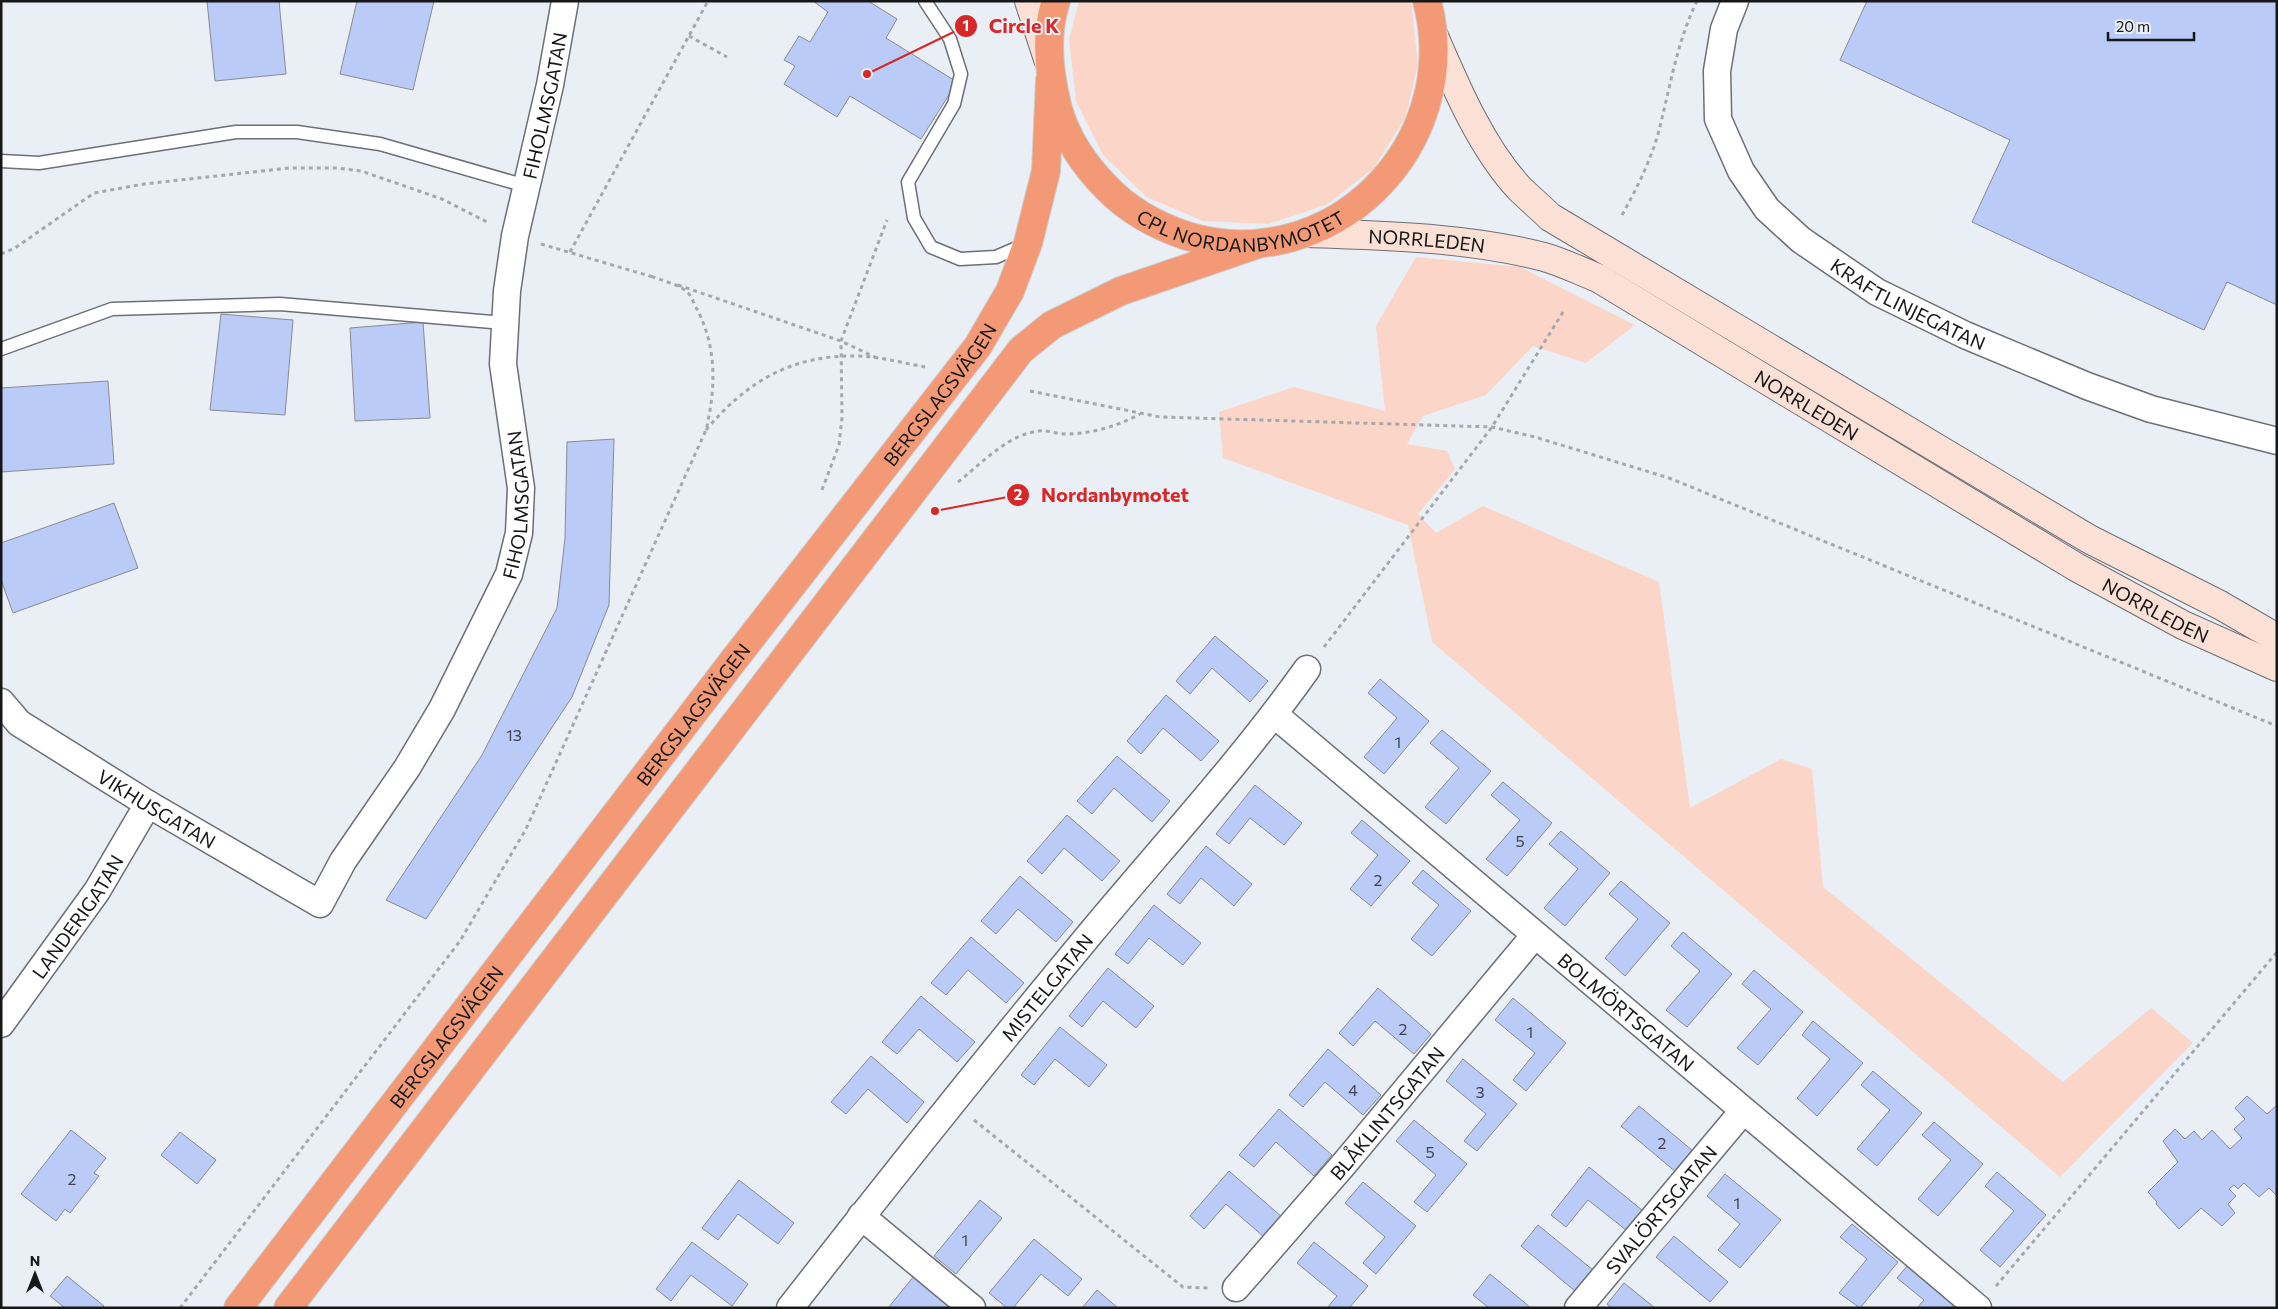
<svg xmlns="http://www.w3.org/2000/svg" width="2278" height="1309" font-family="Commissioner,sans-serif">
<rect width="100%" height="100%" fill="#eaeef5"/>
<!-- green -->
<g fill="#fbd6c8">
<path d="M 1079,1 L 1411,1 L 1418,64 L 1406,116 L 1374,168 L 1326,205 L 1268,224 L 1203,221 L 1147,197 L 1103,155 L 1076,101 L 1069,39 Z"/>
<path d="M 1416,257 L 1520,267 L 1635,325 L 1586,363 L 1533,346 L 1486,395 L 1423,416 L 1407,444 L 1447,451 L 1455,469 L 1418,514 L 1436,533 L 1483,506 L 1659,582 L 1690,808 L 1781,759 L 1812,769 L 1823,887 L 2063,1082 L 2151,1008 L 2193,1043 L 2060,1177 L 1432,642 L 1408,525 L 1223,458 L 1219,412 L 1294,387 L 1385,411 L 1376,326 Z"/>
</g>
<!-- building -->
<g fill="#b9cbf6" stroke="#888b92">
<path d="M 207,1 L 279,1 L 286,74 L 215,81 Z"/>
<path d="M 357,1 L 434,1 L 413,90 L 340,74 Z"/>
<path d="M 813,1 L 868,1 L 897,19 L 886,38 L 957,82 L 921,139 L 850,96 L 837,117 L 784,84 L 795,66 L 784,60 L 799,36 L 810,42 L 828,12 Z"/>
<path d="M 1867,1 L 2277,1 L 2277,305 L 2227,282 L 2204,330 L 1972,222 L 2010,140 L 1840,60 Z"/>
<path d="M 221,314 L 293,320 L 285,415 L 210,410 Z"/>
<path d="M 423,322 L 430,418 L 355,421 L 350,328 Z"/>
<path d="M 108,381 L 114,464 L 1,472 L 1,388 Z"/>
<path d="M 614,439 L 609,605 L 572,697 L 426,919 L 386,900 L 482,755 L 557,608 L 565,538 L 567,442 Z"/>
<path d="M 114,503 L 138,568 L 13,613 L 1,580 L 1,543 Z"/>
<path d="M 1215,636 L 1268,681 L 1250,702 L 1212,668 L 1190,694 L 1176,681 Z"/>
<path d="M 1380,679 L 1429,721 L 1384,774 L 1364,757 L 1397,718 L 1368,693 Z"/>
<path d="M 1166,695 L 1219,741 L 1201,761 L 1163,728 L 1141,754 L 1127,741 Z"/>
<path d="M 1442,730 L 1491,771 L 1446,824 L 1425,807 L 1459,768 L 1430,743 Z"/>
<path d="M 1117,756 L 1170,801 L 1152,822 L 1114,788 L 1092,814 L 1077,801 Z"/>
<path d="M 1503,782 L 1552,823 L 1507,876 L 1486,859 L 1520,820 L 1491,795 Z"/>
<path d="M 1255,785 L 1302,823 L 1284,845 L 1250,818 L 1229,844 L 1216,834 Z"/>
<path d="M 1067,815 L 1120,861 L 1102,881 L 1064,848 L 1042,874 L 1027,861 Z"/>
<path d="M 1362,820 L 1410,861 L 1371,906 L 1350,889 L 1378,855 L 1351,833 Z"/>
<path d="M 1561,831 L 1610,873 L 1565,926 L 1544,908 L 1578,869 L 1549,844 Z"/>
<path d="M 1206,846 L 1252,884 L 1234,906 L 1201,878 L 1180,904 L 1167,894 Z"/>
<path d="M 1423,870 L 1471,911 L 1432,956 L 1411,939 L 1439,905 L 1412,883 Z"/>
<path d="M 1020,876 L 1073,922 L 1056,942 L 1018,909 L 996,934 L 981,921 Z"/>
<path d="M 1621,881 L 1670,923 L 1625,976 L 1605,958 L 1638,919 L 1609,894 Z"/>
<path d="M 1154,905 L 1201,943 L 1183,965 L 1149,938 L 1128,964 L 1115,954 Z"/>
<path d="M 1683,932 L 1732,974 L 1687,1027 L 1666,1010 L 1700,971 L 1671,946 Z"/>
<path d="M 971,937 L 1024,983 L 1006,1003 L 968,970 L 946,995 L 931,983 Z"/>
<path d="M 1108,968 L 1154,1006 L 1136,1028 L 1103,1001 L 1082,1027 L 1069,1016 Z"/>
<path d="M 1754,970 L 1803,1012 L 1758,1065 L 1737,1048 L 1771,1009 L 1742,984 Z"/>
<path d="M 1378,988 L 1431,1034 L 1414,1054 L 1375,1021 L 1353,1046 L 1339,1033 Z"/>
<path d="M 921,996 L 975,1042 L 957,1062 L 919,1029 L 897,1054 L 882,1042 Z"/>
<path d="M 1513,998 L 1566,1043 L 1526,1091 L 1513,1080 L 1535,1053 L 1495,1020 Z"/>
<path d="M 1813,1021 L 1863,1063 L 1817,1116 L 1797,1098 L 1830,1059 L 1802,1035 Z"/>
<path d="M 1060,1027 L 1107,1065 L 1089,1087 L 1055,1059 L 1034,1085 L 1021,1075 Z"/>
<path d="M 1328,1049 L 1381,1095 L 1363,1115 L 1325,1082 L 1303,1107 L 1289,1095 Z"/>
<path d="M 871,1056 L 924,1102 L 907,1123 L 868,1089 L 846,1114 L 831,1102 Z"/>
<path d="M 1463,1059 L 1517,1104 L 1477,1151 L 1464,1141 L 1486,1114 L 1446,1081 Z"/>
<path d="M 1873,1071 L 1922,1113 L 1877,1166 L 1857,1149 L 1890,1110 L 1861,1085 Z"/>
<path d="M 2247,1096 L 2267,1114 L 2277,1105 L 2277,1196 L 2269,1188 L 2259,1197 L 2244,1183 L 2238,1189 L 2234,1185 L 2229,1189 L 2236,1196 L 2228,1204 L 2235,1213 L 2222,1226 L 2201,1208 L 2179,1229 L 2156,1204 L 2157,1202 L 2148,1192 L 2178,1162 L 2163,1141 L 2175,1129 L 2185,1139 L 2194,1131 L 2202,1140 L 2212,1130 L 2230,1149 L 2242,1138 L 2234,1129 L 2245,1119 L 2235,1108 Z"/>
<path d="M 1639,1106 L 1693,1151 L 1676,1172 L 1621,1126 Z"/>
<path d="M 1279,1109 L 1332,1155 L 1314,1176 L 1276,1142 L 1254,1167 L 1239,1155 Z"/>
<path d="M 1414,1120 L 1467,1164 L 1427,1212 L 1414,1202 L 1436,1175 L 1396,1141 Z"/>
<path d="M 1934,1122 L 1983,1164 L 1938,1216 L 1918,1199 L 1951,1160 L 1922,1135 Z"/>
<path d="M 71,1130 L 106,1158 L 94,1173 L 99,1176 L 70,1213 L 65,1209 L 56,1221 L 21,1194 Z"/>
<path d="M 180,1132 L 216,1160 L 197,1184 L 161,1155 Z"/>
<path d="M 1589,1167 L 1642,1210 L 1626,1230 L 1588,1200 L 1566,1227 L 1551,1215 Z"/>
<path d="M 1229,1171 L 1282,1217 L 1264,1237 L 1226,1204 L 1204,1229 L 1190,1216 Z"/>
<path d="M 1997,1172 L 2046,1215 L 2000,1267 L 1980,1250 L 2014,1211 L 1985,1186 Z"/>
<path d="M 1725,1174 L 1781,1220 L 1740,1268 L 1718,1250 L 1740,1224 L 1707,1196 Z"/>
<path d="M 739,1180 L 794,1223 L 778,1244 L 738,1214 L 718,1240 L 702,1228 Z"/>
<path d="M 1363,1182 L 1416,1226 L 1376,1274 L 1363,1263 L 1385,1237 L 1345,1203 Z"/>
<path d="M 980,1200 L 1002,1218 L 956,1274 L 934,1256 Z"/>
<path d="M 1852,1224 L 1898,1262 L 1860,1308 L 1839,1293 L 1867,1259 L 1840,1237 Z"/>
<path d="M 1538,1225 L 1593,1270 L 1575,1291 L 1521,1246 Z"/>
<path d="M 1674,1236 L 1728,1282 L 1710,1302 L 1656,1257 Z"/>
<path d="M 1034,1239 L 1082,1279 L 1068,1296 L 1041,1274 L 1013,1308 L 1007,1308 L 989,1293 Z"/>
<path d="M 692,1242 L 748,1284 L 732,1306 L 691,1275 L 671,1301 L 656,1289 Z"/>
<path d="M 1314,1242 L 1368,1286 L 1349,1308 L 1327,1308 L 1337,1296 L 1297,1263 Z"/>
<path d="M 1909,1264 L 1955,1303 L 1951,1308 L 1917,1308 L 1924,1300 L 1897,1278 Z"/>
<path d="M 1490,1274 L 1531,1308 L 1489,1308 L 1473,1295 Z"/>
<path d="M 67,1276 L 104,1306 L 103,1308 L 65,1308 L 50,1296 Z"/>
<path d="M 914,1276 L 953,1308 L 888,1308 Z"/>
<path d="M 1624,1283 L 1655,1308 L 1612,1308 L 1607,1304 Z"/>
<path d="M 1097,1290 L 1118,1308 L 1082,1308 Z"/>
</g>
<g fill="none" stroke-linecap="round" stroke-linejoin="round">
<defs>
<g id="lane">
<path d="M 925,1 L 950,39 L 961,74 L 954,104 L 908,182 L 914,218 L 931,247 L 960,259 L 996,257 L 1026,244"/>
<path d="M 1,161 L 39,163 L 236,132 L 297,132 L 380,144 L 526,186"/>
<path d="M 1,349 L 112,309 L 280,304 L 504,323"/>
</g>
<g id="street">
<path id="s1" d="M 1735,1 L 1724,29 L 1717,71 L 1718,119 L 1741,171 L 1767,209 L 1801,240 L 1877,292 L 1965,335 L 2087,386 L 2151,409 L 2277,441"/>
<path id="s2" d="M 1,702 L 19,723 L 148,804 L 320,904 L 343,861 L 407,768 L 442,709 L 509,574 L 519,533 L 521,488 L 503,364 L 507,291 L 515,236 L 550,85 L 565,1"/>
<path id="s3" d="M 1275,715 L 1978,1308"/>
<path id="s4" d="M 1,1024 L 97,891 L 148,804"/>
<path d="M 861,1216 L 972,1308"/>
<path id="s5" d="M 1236,1288 L 1344,1164 L 1534,936"/>
<path id="s6" d="M 790,1308 C 888,1182 988,1057 1090,934 C 1163,846 1241,762 1307,669"/>
<path id="s7" d="M 1578,1308 L 1743,1111"/>
</g>
<g id="secondary">
<path d="M 1029,1 L 1048,59"/>
<path d="M 1433,34 C 1455,85 1481,147 1519,188 C 1529,198 1540,207 1550,217 L 2089,539 L 2220,605 L 2277,638"/>
<path id="s8" d="M 1308,233 C 1387,236 1467,237 1544,257 C 1562,262 1580,271 1598,278 L 2076,567 L 2183,625 L 2277,667"/>
</g>
<g id="highway">
<path id="s9" d="M 1056,1 C 1044,36 1049,74 1058,109 C 1067,140 1085,166 1107,188 C 1129,211 1157,226 1187,236 C 1331,279 1465,145 1427,1"/>
<path id="s10" d="M 238,1308 L 733,661 L 978,346 L 1010,291 L 1028,243 L 1046,171 L 1050,80"/>
<path d="M 288,1308 L 1021,350 L 1052,325 L 1121,291 L 1258,244"/>
</g>
</defs>
<!-- lane casing -->
<use href="#lane" stroke="#6c6f75" stroke-width="15"/>
<!-- street casing -->
<use href="#street" stroke="#6c6f75" stroke-width="29"/>
<!-- secondary casing -->
<use href="#secondary" stroke="#6c6f75" stroke-width="30"/>
<!-- highway casing -->
<use href="#highway" stroke="#ccc" stroke-width="30"/>
<!-- path -->
<g stroke="#a5a8ae" stroke-width="3" stroke-dasharray="4 4" stroke-linecap="butt">
<path d="M 689,36 L 727,57"/>
<path d="M 1622,215 C 1636,190 1650,162 1658,134 C 1670,89 1676,44 1697,1"/>
<path d="M 541,244 L 653,277"/>
<path d="M 570,252 L 708,1"/>
<path d="M 1,254 L 15,248 L 94,193 L 144,184 L 289,168 L 337,168 L 361,171 L 442,199 L 489,223"/>
<path d="M 678,285 L 841,341 L 879,359"/>
<path d="M 1030,391 L 1160,417 L 1492,427 L 1535,437 L 1669,478 L 2277,726"/>
<path d="M 706,430 C 748,380 794,354 860,356 C 881,357 903,363 925,367"/>
<path d="M 958,482 C 981,464 1008,434 1039,431 C 1048,430 1057,434 1066,434 C 1091,434 1118,426 1140,414"/>
<path d="M 822,490 L 839,445 L 842,418 L 841,341 L 887,220"/>
<path d="M 1324,647 L 1492,427 L 1563,312"/>
<path d="M 974,1120 L 1183,1287 L 1209,1288"/>
<path d="M 1996,1286 L 2277,952"/>
<path d="M 180,1308 L 460,941 L 526,829 L 706,430 C 716,388 717,348 697,309 C 694,304 691,295 687,292 C 679,284 662,281 651,276"/>
</g>
<!-- lane -->
<use href="#lane" stroke="#fff" stroke-width="12"/>
<!-- street -->
<use href="#street" stroke="#fff" stroke-width="26"/>
<!-- secondary -->
<use href="#secondary" stroke="#fbe0d6" stroke-width="28"/>
<!-- highway -->
<use href="#highway" stroke="#f39976" stroke-width="28"/>
</g>
<g text-anchor="middle" dominant-baseline="central" stroke-width="4" stroke-linejoin="round" paint-order="stroke">
<!-- number labels -->
<g font-size="16" fill="#3f4450">
<text x="514" y="734">13</text>
<text x="1398" y="741">1</text>
<text x="1520" y="840">5</text>
<text x="1378" y="879">2</text>
<text x="1403" y="1028">2</text>
<text x="1530" y="1031">1</text>
<text x="1353" y="1089">4</text>
<text x="1480" y="1091">3</text>
<text x="1662" y="1142">2</text>
<text x="1430" y="1151">5</text>
<text x="72" y="1178">2</text>
<text x="1737" y="1202">1</text>
<text x="965" y="1239">1</text>
</g>
<!-- street labels -->
<g font-size="19" fill="#161719" stroke="#eaeef5">
<text stroke="none"><textPath href="#s2" startOffset="1235">FIHOLMSGATAN</textPath></text>
<text stroke="none"><textPath href="#s9" startOffset="352">CPL NORDANBYMOTET</textPath></text>
<text stroke="none"><textPath href="#s8" startOffset="119">NORRLEDEN</textPath></text>
<text stroke="none"><textPath href="#s1" startOffset="395">KRAFTLINJEGATAN</textPath></text>
<text stroke="none"><textPath href="#s10" startOffset="1152">BERGSLAGSVÄGEN</textPath></text>
<text stroke="none"><textPath href="#s8" startOffset="540">NORRLEDEN</textPath></text>
<text stroke="none"><textPath href="#s2" startOffset="830">FIHOLMSGATAN</textPath></text>
<text stroke="none"><textPath href="#s8" startOffset="945">NORRLEDEN</textPath></text>
<text stroke="none"><textPath href="#s10" startOffset="748">BERGSLAGSVÄGEN</textPath></text>
<text stroke="none"><textPath href="#s2" startOffset="190">VIKHUSGATAN</textPath></text>
<text stroke="none"><textPath href="#s4" startOffset="132">LANDERIGATAN</textPath></text>
<text stroke="none"><textPath href="#s6" startOffset="411">MISTELGATAN</textPath></text>
<text stroke="none"><textPath href="#s3" startOffset="460">BOLMÖRTSGATAN</textPath></text>
<text stroke="none"><textPath href="#s10" startOffset="342">BERGSLAGSVÄGEN</textPath></text>
<text stroke="none"><textPath href="#s5" startOffset="231">BLÅKLINTSGATAN</textPath></text>
<text stroke="none"><textPath href="#s7" startOffset="129">SVALÖRTSGATAN</textPath></text>
</g>
</g>
<!-- callouts -->
<path fill="none" stroke="#d62828" stroke-width="2" d="M867 74L966 26M935 511L1018 495"/>
<g fill="#d62828" stroke="#eaeef5" stroke-width="2">
<circle cx="867" cy="74" r="5"/>
<circle cx="935" cy="511" r="5"/>
<circle cx="966" cy="26" r="12"/>
<circle cx="1018" cy="495" r="12"/>
</g>
<g font-size="15" text-anchor="middle" font-weight="bold" fill="#fff">
<text x="966" y="31">1</text>
<text x="1018" y="500">2</text>
</g>
<g font-size="20" text-anchor="middle" font-weight="bold" fill="#d62828" stroke="#eaeef5" stroke-width="4" stroke-linejoin="round" paint-order="stroke">
<text x="1024" y="33">Circle K</text>
<text x="1115" y="502">Nordanbymotet</text>
</g>
<!-- border -->
<rect width="2278" height="1309" fill="none" stroke="#161719" stroke-width="5"/>
<!-- north arrow -->
<g transform="translate(35 1274)" stroke="#eaeef5" stroke-width="4" paint-order="stroke">
<path d="M0-4L9 19L0 12L-9 19Z" fill="#161719"/>
<text y="-8" font-size="14" font-weight="bold" text-anchor="middle" fill="#161719">N</text>
</g>
<!-- scale -->
<path d="M2108 32v8h86v-8" fill="none" stroke="#161719" stroke-width="2.5"/>
<text x="2116" y="32" font-size="15" fill="#161719" stroke="#eaeef5" stroke-width="4" paint-order="stroke">20 m</text>
</svg>
